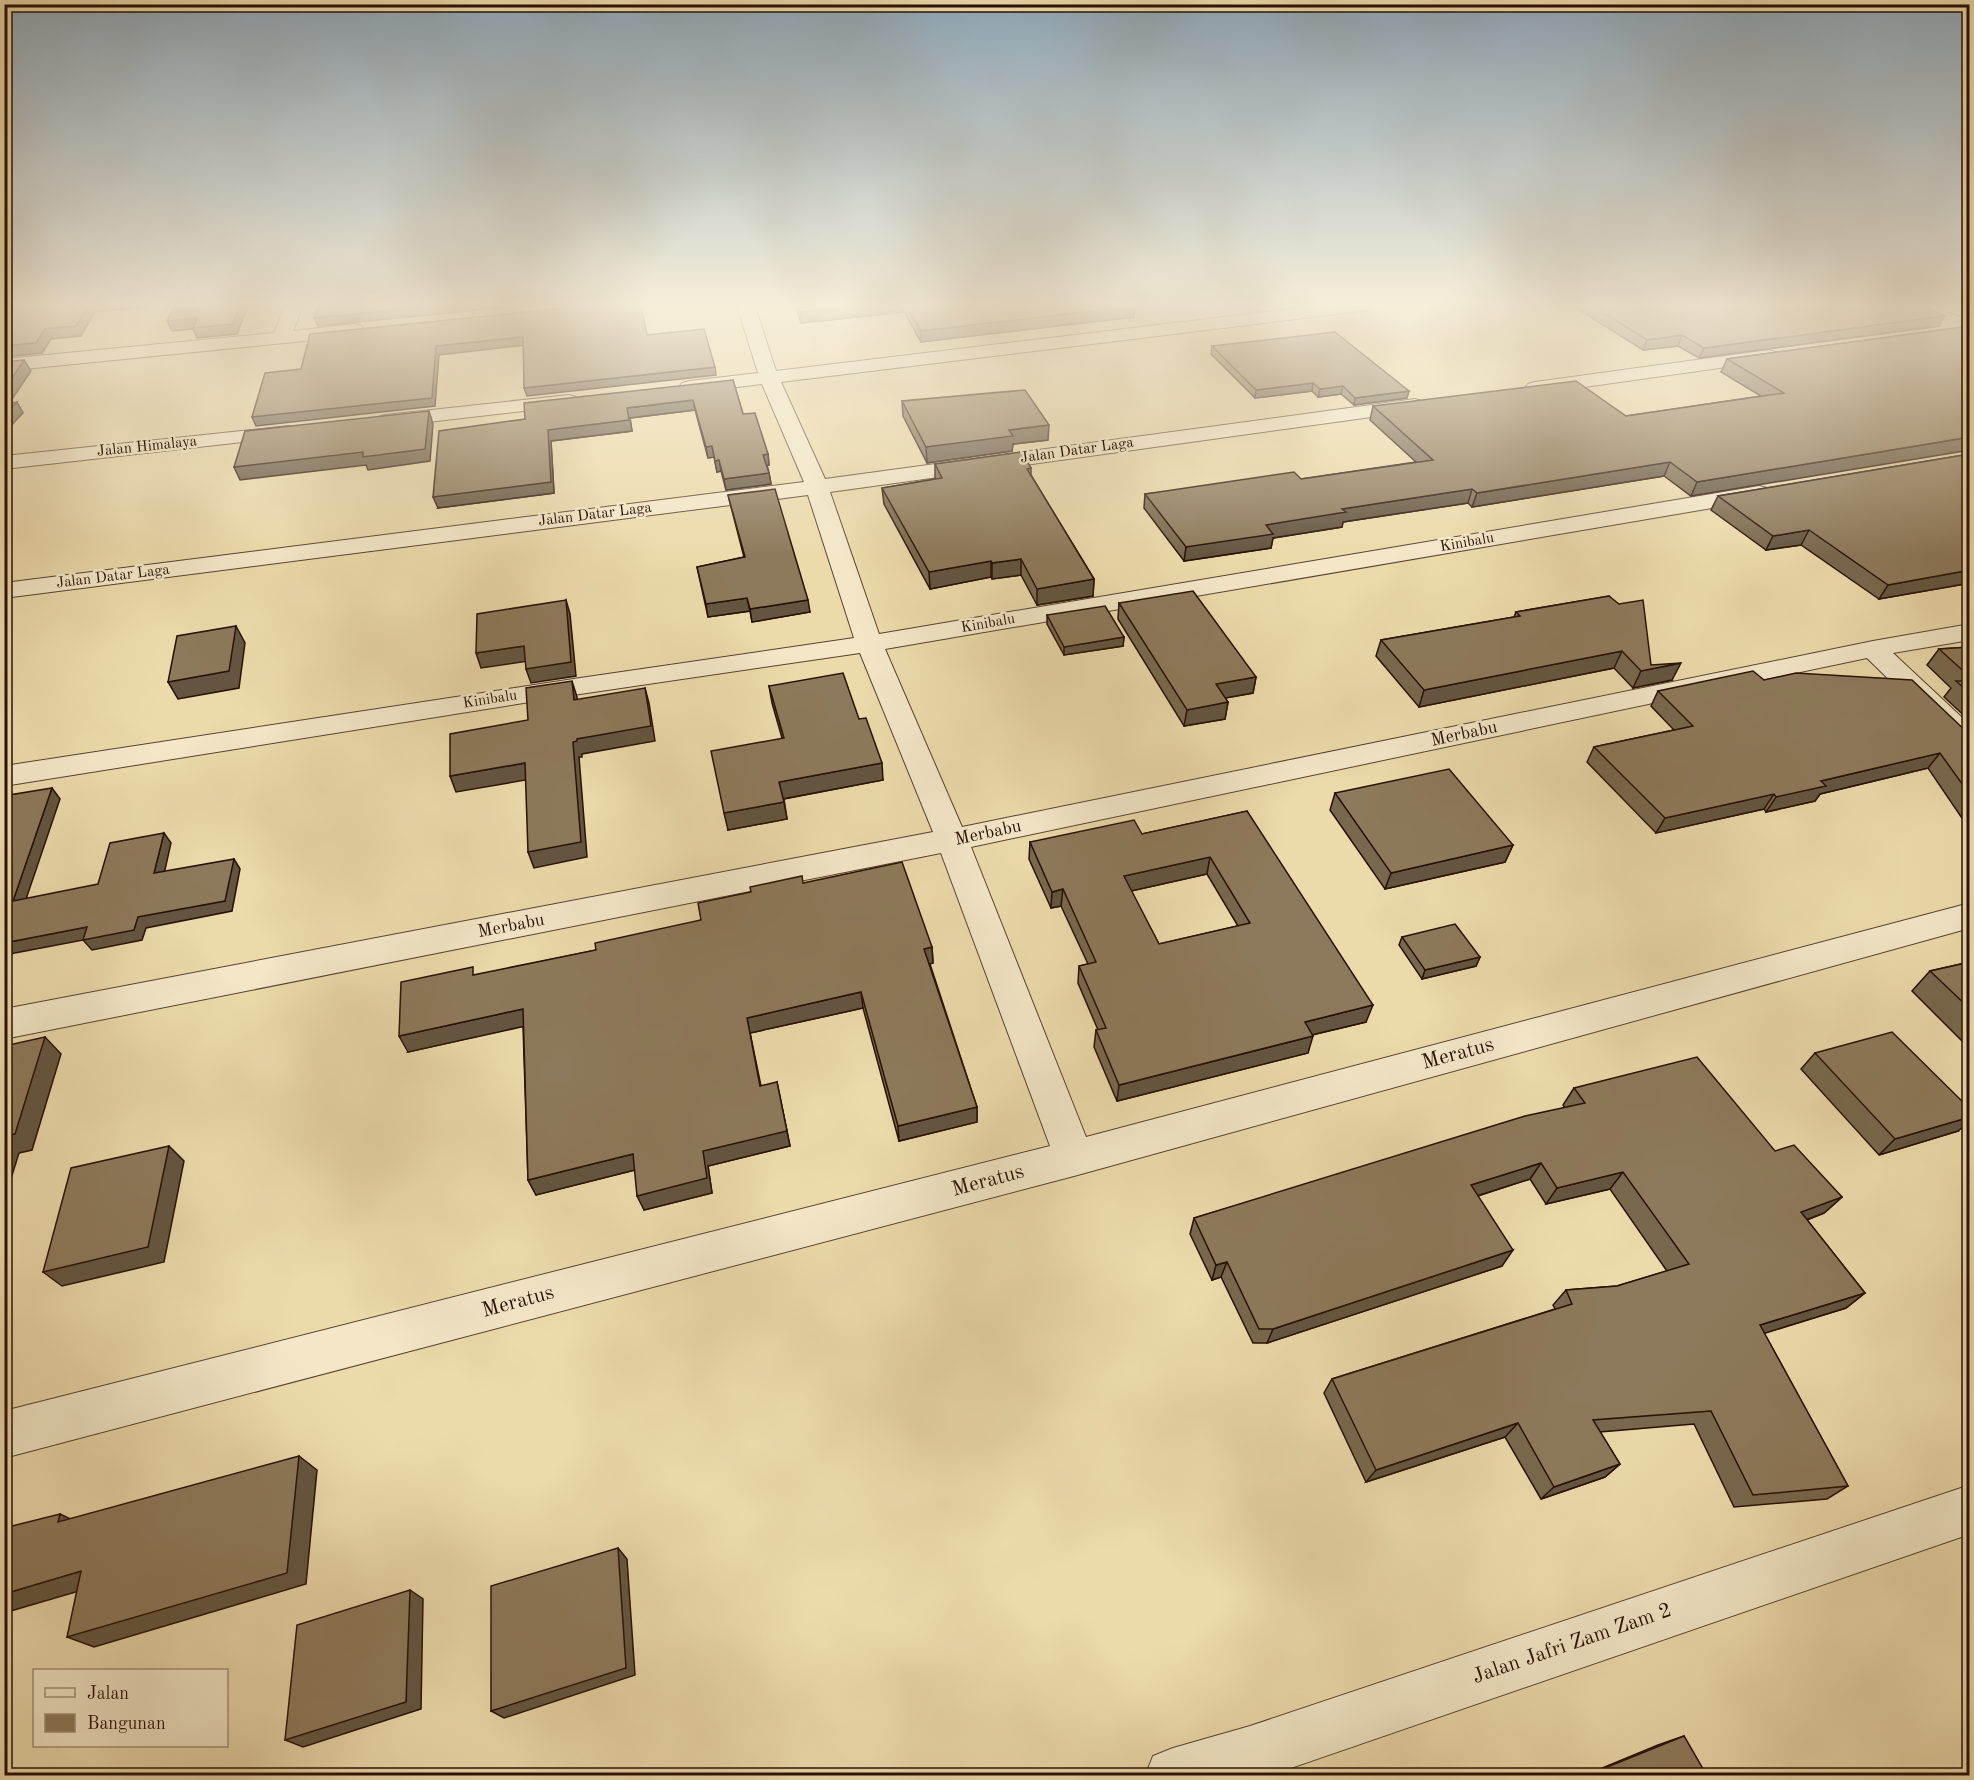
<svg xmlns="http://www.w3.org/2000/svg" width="1974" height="1780" font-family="'Old Standard TT',serif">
<rect width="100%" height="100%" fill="#ecdaab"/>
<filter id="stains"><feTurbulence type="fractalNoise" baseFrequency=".00333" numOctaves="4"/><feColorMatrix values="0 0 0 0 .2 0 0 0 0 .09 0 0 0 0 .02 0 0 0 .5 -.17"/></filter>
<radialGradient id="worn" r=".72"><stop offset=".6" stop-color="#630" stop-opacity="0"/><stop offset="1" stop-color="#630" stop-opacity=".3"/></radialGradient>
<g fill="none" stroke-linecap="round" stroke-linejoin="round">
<defs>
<g id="minor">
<path d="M 285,306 L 303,306 L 293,331 L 355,324 L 361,326 L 364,330 L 361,334 L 355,336 L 4,371 L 4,359 L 274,333 Z"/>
<path d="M 474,306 L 492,306 L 488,321 L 476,321 L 473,317 Z"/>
<path d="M 737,306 L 755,306 L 776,371 L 1315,306 L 1370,306 L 1367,310 L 1361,311 L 781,382 L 825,479 L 1415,399 L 1422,401 L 1425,405 L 1422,409 L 1415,411 L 830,492 L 879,634 L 1759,486 L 1767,488 L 1770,493 L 1767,498 L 1759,500 L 885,649 L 962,827 L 1873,641 L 1970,624 L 1970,640 L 1893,653 L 1970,725 L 1970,751 L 1960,749 L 1867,658 L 971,847 L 1086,1137 L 1970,903 L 1970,928 L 1074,1176 L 4,1458 L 4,1411 L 1050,1146 L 941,853 L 4,1039 L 4,1009 L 933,832 L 860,653 L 580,694 L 4,786 L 4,766 L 580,678 L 854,638 L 808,495 L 4,598 L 4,583 L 804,482 L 762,384 L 689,393 L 682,391 L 679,387 L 682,383 L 689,381 L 758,373 Z"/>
<path d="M 1943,306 L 1970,308 L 1970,320 L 1946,310 Z"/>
<path d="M 1769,350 L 1776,352 L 1779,356 L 1776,360 L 1535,394 L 1528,392 L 1525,388 L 1528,384 L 1535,382 Z"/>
<path d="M 569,395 L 576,397 L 579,401 L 576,405 L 385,427 L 378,425 L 375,421 L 378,417 L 385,415 Z"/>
<path d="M 289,426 L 296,428 L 300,432 L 296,436 L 4,469 L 4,456 Z"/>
<path d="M 1970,1485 L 1970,1534 L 1268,1776 L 1145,1776 L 1153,1756 L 1173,1748 L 1250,1726 Z"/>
</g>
</defs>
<!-- minor casing -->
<use href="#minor" stroke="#58422e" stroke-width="2"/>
<!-- minor -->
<use href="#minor" fill="#f3e7c8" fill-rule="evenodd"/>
</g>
<!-- wall -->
<g fill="#79684e" stroke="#271005" stroke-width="1.5" fill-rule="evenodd">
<path d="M 795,306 L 1135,306 L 1134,317 L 921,342 L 904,312 L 801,323 Z"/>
<path d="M 1573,306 L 1925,306 L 1944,316 L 1939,326 L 1699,358 L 1678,346 L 1643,350 Z"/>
<path d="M 1970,326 L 1691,496 L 1664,476 L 1472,507 L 1468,503 L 1343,522 L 1342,527 L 1273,538 L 1271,548 L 1184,561 L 1144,508 L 1145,494 L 1301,479 L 1416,462 L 1370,420 L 1373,406 L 1626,416 L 1761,396 L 1721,372 L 1727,359 Z"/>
<path d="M 1212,346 L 1407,398 L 1354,405 L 1341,394 L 1318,397 L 1312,391 L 1255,398 L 1211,354 Z"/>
<path d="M 733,380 L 743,414 L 768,454 L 769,465 L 767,465 L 769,473 L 771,484 L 726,490 L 721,471 L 717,472 L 714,457 L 708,458 L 695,410 L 630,418 L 632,431 L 551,441 L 554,493 L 438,508 L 525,419 Z"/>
<path d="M 902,401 L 1048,440 L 1013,444 L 1012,451 L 927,463 L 903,416 Z"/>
<path d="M 1970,454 L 1970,583 L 1879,599 L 1801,545 L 1766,550 L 1711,510 L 1718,496 Z"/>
<path d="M 935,464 L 1031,468 L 1031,475 L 1094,579 L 1093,596 L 1037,605 L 1021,575 L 992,579 L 991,577 L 930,589 L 884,504 L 882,488 L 935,479 Z"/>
<path d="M 728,495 L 810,612 L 752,622 L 750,611 L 708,617 L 697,567 L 744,557 L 731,507 Z"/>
<path d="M 1609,596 L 1651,665 L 1672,680 L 1633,688 L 1614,668 L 1419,707 L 1376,656 L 1381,640 L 1514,617 L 1516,612 Z"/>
<path d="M 1119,603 L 1256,677 L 1253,693 L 1225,698 L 1228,702 L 1225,719 L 1184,726 L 1118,619 Z"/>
<path d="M 1047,615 L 1124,637 L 1123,646 L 1064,655 L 1047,624 Z"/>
<path d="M 1970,647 L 1970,721 L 1944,697 L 1951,688 L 1927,665 L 1939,649 Z"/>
<path d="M 1764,680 L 1970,735 L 1970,827 L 1968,827 L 1928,768 L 1820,794 L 1815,801 L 1766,812 L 1764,809 L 1656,833 L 1587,762 L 1594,747 L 1674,730 L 1651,706 L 1658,691 Z"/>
<path d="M 769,686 L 859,719 L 883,780 L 784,799 L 787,819 L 728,830 L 782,738 L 772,703 Z"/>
<path d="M 1335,793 L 1513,845 L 1505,862 L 1385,889 L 1330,810 Z"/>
<path d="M 1247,811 L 1366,1022 L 1312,1035 L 1308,1053 L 1117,1101 L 1094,1047 L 1096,1030 L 1098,1030 L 1078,983 L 1079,966 L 1088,964 L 1061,906 L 1051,908 L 1029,859 L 1030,842 L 1142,834 ZM 1207,874 L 1238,926 L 1159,944 L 1131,891 Z"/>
<path d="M 803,883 L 932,947 L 933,963 L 930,964 L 977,1107 L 977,1122 L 899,1141 L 863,1008 L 750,1033 L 761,1086 L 780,1098 L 790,1146 L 708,1166 L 712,1193 L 644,1210 L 635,1170 L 536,1195 L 528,1180 L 523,1026 L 408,1052 L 477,975 L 596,950 L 701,920 Z"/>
<path d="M 1402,937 L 1480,957 L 1476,966 L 1422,979 L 1399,945 Z"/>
<path d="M 1970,962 L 1970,1047 L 1968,1047 L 1912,991 L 1930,971 Z"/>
<path d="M 1815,1053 L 1958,1131 L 1879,1155 L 1801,1069 Z"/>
<path d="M 1574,1088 L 1775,1151 L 1842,1197 L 1824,1213 L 1807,1220 L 1865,1293 L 1846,1308 L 1764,1333 L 1848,1486 L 1827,1499 L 1734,1507 L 1694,1424 L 1600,1432 L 1620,1464 L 1605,1477 L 1541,1499 L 1505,1437 L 1366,1482 L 1324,1393 L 1332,1379 L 1555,1309 L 1553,1305 L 1566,1290 L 1617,1286 L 1667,1271 L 1610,1189 L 1546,1204 L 1530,1179 L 1478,1196 L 1502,1266 L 1267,1343 L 1253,1343 L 1221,1277 L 1212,1280 L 1190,1234 L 1194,1218 L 1565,1108 L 1563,1105 Z"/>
<path d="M 1684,1736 L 1707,1776 L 1583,1776 L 1658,1745 Z"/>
</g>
<!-- shaded-wall -->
<g fill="#635540" stroke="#271005" stroke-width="1.5">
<path d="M 88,306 L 156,306 L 95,312 L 81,336 L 51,339 L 42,353 L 4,357 L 4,346 L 45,329 Z"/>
<path d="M 240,306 L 248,306 L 237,334 L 197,338 L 193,329 L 172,331 L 167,321 Z"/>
<path d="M 434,306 L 517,306 L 318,326 L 314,318 Z"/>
<path d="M 853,306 L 903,306 L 904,312 L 801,323 L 800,312 Z"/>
<path d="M 1135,306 L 1134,317 L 921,342 L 921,331 Z"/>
<path d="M 1944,316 L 1939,326 L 1699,358 L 1704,348 Z"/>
<path d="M 1682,335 L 1678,346 L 1643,350 L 1647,340 Z"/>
<path d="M 523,337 L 525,345 L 439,355 L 435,406 L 256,426 L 252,417 L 436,346 Z"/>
<path d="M 24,360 L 31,371 L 4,411 L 4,390 Z"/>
<path d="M 715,367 L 716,375 L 527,396 L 524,388 Z"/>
<path d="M 1313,383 L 1312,391 L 1255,398 L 1256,390 Z"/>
<path d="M 1343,386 L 1341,394 L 1318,397 L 1320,389 Z"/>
<path d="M 1409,391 L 1407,398 L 1354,405 L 1355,398 Z"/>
<path d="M 693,400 L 695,410 L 630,418 L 632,431 L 551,441 L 554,493 L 438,508 L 433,497 L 548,430 L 627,408 Z"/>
<path d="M 17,402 L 23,413 L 4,433 L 4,415 Z"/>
<path d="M 429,411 L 433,424 L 430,461 L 368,470 L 366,465 L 240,480 L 234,467 Z"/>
<path d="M 1049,425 L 1048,440 L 1013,444 L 1012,451 L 927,463 L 926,447 L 1009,430 Z"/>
<path d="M 1970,437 L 1970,450 L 1691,496 L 1697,482 Z"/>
<path d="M 712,446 L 714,457 L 708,458 L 706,447 Z"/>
<path d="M 768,454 L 769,465 L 765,466 L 763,455 Z"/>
<path d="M 719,460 L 721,471 L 717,472 L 715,461 Z"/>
<path d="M 1670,462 L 1664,476 L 1472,507 L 1477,493 Z"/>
<path d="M 769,473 L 771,484 L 726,490 L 724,479 Z"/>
<path d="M 1472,489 L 1468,503 L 1343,522 L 1342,527 L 1273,538 L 1271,548 L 1184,561 L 1186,547 L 1266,525 L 1342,509 Z"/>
<path d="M 1809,530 L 1801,545 L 1766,550 L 1773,536 Z"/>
<path d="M 1021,559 L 1021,575 L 992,579 L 992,563 Z"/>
<path d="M 991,561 L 991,577 L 930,589 L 929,572 Z"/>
<path d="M 1970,570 L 1970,583 L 1879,599 L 1888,585 Z"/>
<path d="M 1094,579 L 1093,596 L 1037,605 L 1037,589 Z"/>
<path d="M 747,598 L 750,611 L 708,617 L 706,604 Z"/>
<path d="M 566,600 L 570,614 L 576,676 L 531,683 L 526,669 Z"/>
<path d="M 808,600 L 810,612 L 752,622 L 750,609 Z"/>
<path d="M 236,626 L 245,643 L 239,688 L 178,699 L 168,682 Z"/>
<path d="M 1124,637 L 1123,646 L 1064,655 L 1064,647 Z"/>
<path d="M 524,646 L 529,661 L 481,668 L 476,653 Z"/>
<path d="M 1622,651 L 1614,668 L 1419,707 L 1424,690 Z"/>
<path d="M 1681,663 L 1672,680 L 1633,688 L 1641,671 Z"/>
<path d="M 1256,677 L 1253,693 L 1213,700 L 1216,684 Z"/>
<path d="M 572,681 L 577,697 L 579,715 L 574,700 Z"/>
<path d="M 645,688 L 649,703 L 655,741 L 582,754 L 582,757 L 579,757 L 587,857 L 534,868 L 528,852 L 573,742 Z"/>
<path d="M 1228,702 L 1225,719 L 1184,726 L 1187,710 Z"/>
<path d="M 1940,753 L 1928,768 L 1820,794 L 1815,801 L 1766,812 L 1776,797 L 1821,781 Z"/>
<path d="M 525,763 L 531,779 L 456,792 L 450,776 Z"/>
<path d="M 882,763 L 883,780 L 782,799 L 779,782 Z"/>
<path d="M 52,788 L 60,799 L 22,911 L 13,901 Z"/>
<path d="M 1774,794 L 1764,809 L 1656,833 L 1665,818 Z"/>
<path d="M 784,802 L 787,819 L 728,830 L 724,813 Z"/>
<path d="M 164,833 L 171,843 L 162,883 L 154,873 Z"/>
<path d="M 1513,845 L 1505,862 L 1385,889 L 1391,873 Z"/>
<path d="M 1210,857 L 1207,874 L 1122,893 L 1124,876 Z"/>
<path d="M 234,859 L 240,869 L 232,911 L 146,928 L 142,940 L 92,950 L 83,940 L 4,955 L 4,943 L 138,917 Z"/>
<path d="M 1063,889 L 1061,906 L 1051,908 L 1052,892 Z"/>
<path d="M 932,947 L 933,963 L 925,965 L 924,949 Z"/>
<path d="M 1480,957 L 1476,966 L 1422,979 L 1425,970 Z"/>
<path d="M 861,992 L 863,1008 L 750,1033 L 763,1101 L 760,1086 L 747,1018 Z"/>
<path d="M 1373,1005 L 1366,1022 L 1299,1038 L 1305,1022 Z"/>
<path d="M 523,1009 L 530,1025 L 408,1052 L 399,1036 Z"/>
<path d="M 1313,1036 L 1308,1053 L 1117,1101 L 1119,1085 Z"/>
<path d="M 45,1037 L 61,1054 L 32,1150 L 19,1153 L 4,1201 L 4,1136 Z"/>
<path d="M 777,1082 L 790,1146 L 708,1166 L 712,1193 L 644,1210 L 637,1196 L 703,1151 Z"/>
<path d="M 977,1107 L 977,1122 L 899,1141 L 898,1126 Z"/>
<path d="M 1970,1117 L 1970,1121 L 1958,1131 L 1879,1155 L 1895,1139 Z"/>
<path d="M 169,1146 L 184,1161 L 164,1262 L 62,1286 L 43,1272 Z"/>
<path d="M 633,1154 L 639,1169 L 536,1195 L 528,1180 Z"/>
<path d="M 1541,1163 L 1530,1179 L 1461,1201 L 1471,1185 Z"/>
<path d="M 1623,1172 L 1610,1189 L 1546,1204 L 1557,1188 Z"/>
<path d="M 1842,1197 L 1824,1213 L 1784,1228 L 1801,1212 Z"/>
<path d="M 1513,1250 L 1502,1266 L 1267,1343 L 1273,1329 Z"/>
<path d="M 1227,1262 L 1221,1277 L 1212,1280 L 1216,1265 Z"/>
<path d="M 1865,1293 L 1846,1308 L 1743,1340 L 1760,1325 Z"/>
<path d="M 1518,1423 L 1505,1437 L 1366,1482 L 1376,1470 Z"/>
<path d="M 299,1456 L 317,1470 L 306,1584 L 94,1647 L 67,1637 Z"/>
<path d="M 1620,1464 L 1605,1477 L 1541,1499 L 1554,1487 Z"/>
<path d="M 60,1514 L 85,1526 L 58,1522 Z"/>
<path d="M 618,1548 L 627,1559 L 635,1675 L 504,1718 L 491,1711 Z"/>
<path d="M 81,1571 L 106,1583 L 4,1613 L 4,1594 Z"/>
<path d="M 410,1590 L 423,1599 L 421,1709 L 303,1747 L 285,1740 Z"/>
</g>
<!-- building -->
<g fill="#8d795b" stroke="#271005" stroke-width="1.5" fill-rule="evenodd">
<path d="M 4,306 L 88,306 L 76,326 L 45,329 L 36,343 L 4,346 Z"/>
<path d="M 174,306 L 240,306 L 233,324 L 193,328 L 197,318 L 167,321 Z"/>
<path d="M 318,306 L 434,306 L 314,318 Z"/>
<path d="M 585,306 L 641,306 L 647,335 L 704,329 L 715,367 L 524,388 L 523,337 L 436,346 L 432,398 L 252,417 L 265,373 L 301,369 L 310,334 Z"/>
<path d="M 798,306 L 853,306 L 800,312 Z"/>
<path d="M 906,306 L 1134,306 L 921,331 Z"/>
<path d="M 1593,306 L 1925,306 L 1944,316 L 1704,348 L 1682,335 L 1647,340 Z"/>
<path d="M 1970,326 L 1970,437 L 1697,482 L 1670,462 L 1477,493 L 1472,489 L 1342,509 L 1346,512 L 1266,525 L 1273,534 L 1186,547 L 1145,494 L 1294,472 L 1301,479 L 1433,460 L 1373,406 L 1576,381 L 1626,416 L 1784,393 L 1727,359 Z"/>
<path d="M 1335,332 L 1409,391 L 1355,398 L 1343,386 L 1320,389 L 1313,383 L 1256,390 L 1212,346 Z"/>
<path d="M 24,360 L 4,390 L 4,362 Z"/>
<path d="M 733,380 L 743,414 L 755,413 L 768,454 L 763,455 L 769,473 L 724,479 L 719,460 L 715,461 L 712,446 L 706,447 L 693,400 L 627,408 L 629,420 L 548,430 L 551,482 L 433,497 L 439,431 L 525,419 L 524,403 Z"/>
<path d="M 1025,390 L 1049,425 L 1009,430 L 1013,436 L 926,447 L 902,401 Z"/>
<path d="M 17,402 L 4,415 L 4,404 Z"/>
<path d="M 429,411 L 425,449 L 363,457 L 363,452 L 234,467 L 245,431 Z"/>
<path d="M 1022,452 L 1031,468 L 1027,469 L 1094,579 L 1037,589 L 1021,559 L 992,563 L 991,561 L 929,572 L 882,488 L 942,478 L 935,464 Z"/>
<path d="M 1970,454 L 1970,570 L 1888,585 L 1809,530 L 1773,536 L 1718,496 Z"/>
<path d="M 775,489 L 808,600 L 750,609 L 747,598 L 706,604 L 697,567 L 745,557 L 728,495 Z"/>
<path d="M 1193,591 L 1256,677 L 1216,684 L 1228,702 L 1187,710 L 1119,603 Z"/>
<path d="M 1609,596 L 1619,604 L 1643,600 L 1651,665 L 1681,663 L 1641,671 L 1622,651 L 1424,690 L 1381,640 L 1520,616 L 1516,612 Z"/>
<path d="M 566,600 L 571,662 L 526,669 L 524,646 L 476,653 L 477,614 Z"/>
<path d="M 1105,606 L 1124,637 L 1064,647 L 1047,615 Z"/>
<path d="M 236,626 L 229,671 L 168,682 L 177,636 Z"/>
<path d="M 1970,647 L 1970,677 L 1939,649 Z"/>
<path d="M 1753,671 L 1764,680 L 1796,673 L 1912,680 L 1970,735 L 1970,795 L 1940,753 L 1821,781 L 1826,786 L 1776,797 L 1774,794 L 1665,818 L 1594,747 L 1693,726 L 1658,691 Z"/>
<path d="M 843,673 L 859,719 L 866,718 L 882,763 L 779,782 L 784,802 L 724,813 L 711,751 L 784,738 L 769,686 Z"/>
<path d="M 572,681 L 574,700 L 645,688 L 651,726 L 577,739 L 577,741 L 573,742 L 581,842 L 528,852 L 525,763 L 450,776 L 450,734 L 528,720 L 526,688 Z"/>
<path d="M 1956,681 L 1970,681 L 1970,693 Z"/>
<path d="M 1449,769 L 1513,845 L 1391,873 L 1335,793 Z"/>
<path d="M 52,788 L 13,901 L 98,884 L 110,843 L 164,833 L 154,873 L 234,859 L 225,901 L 138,917 L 134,930 L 83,940 L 87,927 L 4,943 L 4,807 L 9,795 Z"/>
<path d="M 1247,811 L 1373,1005 L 1305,1022 L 1313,1036 L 1119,1085 L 1096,1030 L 1106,1028 L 1079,966 L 1096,962 L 1063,889 L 1052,892 L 1030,842 L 1134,820 L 1142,834 ZM 1210,857 L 1250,923 L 1159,944 L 1124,876 Z"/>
<path d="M 902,862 L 932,947 L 924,949 L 977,1107 L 898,1126 L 861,992 L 747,1018 L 760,1086 L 777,1082 L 787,1131 L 703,1151 L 707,1178 L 637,1196 L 633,1154 L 528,1180 L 523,1009 L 399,1036 L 401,982 L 473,967 L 473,975 L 596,950 L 595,943 L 701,920 L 698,903 L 751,892 L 750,887 L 802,876 L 803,883 Z"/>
<path d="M 1455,924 L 1480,957 L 1425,970 L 1402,937 Z"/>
<path d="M 1970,962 L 1970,1009 L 1930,971 Z"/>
<path d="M 1892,1032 L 1970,1109 L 1970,1117 L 1895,1139 L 1815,1053 Z"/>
<path d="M 45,1037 L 15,1134 L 4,1136 L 4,1046 Z"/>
<path d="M 1697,1057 L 1775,1151 L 1794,1145 L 1842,1197 L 1801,1212 L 1865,1293 L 1760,1325 L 1848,1486 L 1753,1495 L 1711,1411 L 1593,1420 L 1620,1464 L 1554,1487 L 1518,1423 L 1376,1470 L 1332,1379 L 1572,1304 L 1566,1290 L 1617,1286 L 1689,1264 L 1623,1172 L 1557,1188 L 1541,1163 L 1471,1185 L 1513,1250 L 1273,1329 L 1259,1329 L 1227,1262 L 1216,1265 L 1194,1218 L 1525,1116 L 1585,1103 L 1574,1088 Z"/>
<path d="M 169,1146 L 148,1247 L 43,1272 L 71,1168 Z"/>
<path d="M 299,1456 L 287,1573 L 67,1637 L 81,1571 L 4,1594 L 4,1528 L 60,1514 L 58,1522 Z"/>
<path d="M 618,1548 L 626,1668 L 491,1711 L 491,1586 Z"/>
<path d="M 410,1590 L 406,1702 L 285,1740 L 297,1625 Z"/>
<path d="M 1684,1736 L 1707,1776 L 1585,1776 Z"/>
</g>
<!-- sky -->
<linearGradient id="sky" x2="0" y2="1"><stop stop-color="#8fa8b9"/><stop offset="0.55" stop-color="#f6eed9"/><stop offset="1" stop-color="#f6eed9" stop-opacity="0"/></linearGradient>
<rect width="1974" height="555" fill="url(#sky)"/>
<g text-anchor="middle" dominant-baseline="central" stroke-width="5" stroke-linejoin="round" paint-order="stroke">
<!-- far-street labels -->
<g font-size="15" fill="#271005" stroke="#f3e7c8">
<text transform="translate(147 447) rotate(-6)">Jalan Himalaya</text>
<text transform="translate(1077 451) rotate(-8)">Jalan Datar Laga</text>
<text transform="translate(595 515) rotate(-7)">Jalan Datar Laga</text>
<text transform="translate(1467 543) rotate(-10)">Kinibalu</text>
<text transform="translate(113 577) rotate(-7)">Jalan Datar Laga</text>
<text transform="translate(988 624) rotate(-10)">Kinibalu</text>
<text transform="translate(490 700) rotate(-9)">Kinibalu</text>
</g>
<!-- street labels -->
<g font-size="18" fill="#271005" stroke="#f3e7c8">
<text transform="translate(1464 734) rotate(-12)">Merbabu</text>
<text transform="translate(988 833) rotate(-12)">Merbabu</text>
<text transform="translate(511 926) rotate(-11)">Merbabu</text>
</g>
<!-- near-street labels -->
<g font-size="21" fill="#271005" stroke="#f3e7c8">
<text transform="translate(1458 1054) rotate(-15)">Meratus</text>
<text transform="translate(988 1181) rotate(-15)">Meratus</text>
<text transform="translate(518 1302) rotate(-15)">Meratus</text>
<text transform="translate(1572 1644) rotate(-19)">Jalan Jafri Zam Zam 2</text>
</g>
</g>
<!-- margin -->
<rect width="1974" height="1780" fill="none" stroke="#ecdaab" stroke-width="24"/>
<rect x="6" y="6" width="1962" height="1768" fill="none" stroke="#271005" stroke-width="3"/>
<rect x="12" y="12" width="1950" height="1756" fill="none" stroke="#271005" stroke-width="1.5"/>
<!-- legend -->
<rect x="33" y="1669" width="195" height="78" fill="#f3e7c8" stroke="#a1917a" stroke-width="1.5"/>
<rect x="45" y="1688" width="30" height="9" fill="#f3e7c8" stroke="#a1917a" stroke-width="1.5"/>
<text x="87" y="1699" font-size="18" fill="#271005">Jalan</text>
<rect x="45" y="1714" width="30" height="18" fill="#8d795b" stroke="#a1917a" stroke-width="1.5"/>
<text x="87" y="1729" font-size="18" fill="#271005">Bangunan</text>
<rect width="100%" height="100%" filter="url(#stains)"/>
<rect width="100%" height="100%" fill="url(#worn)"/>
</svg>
